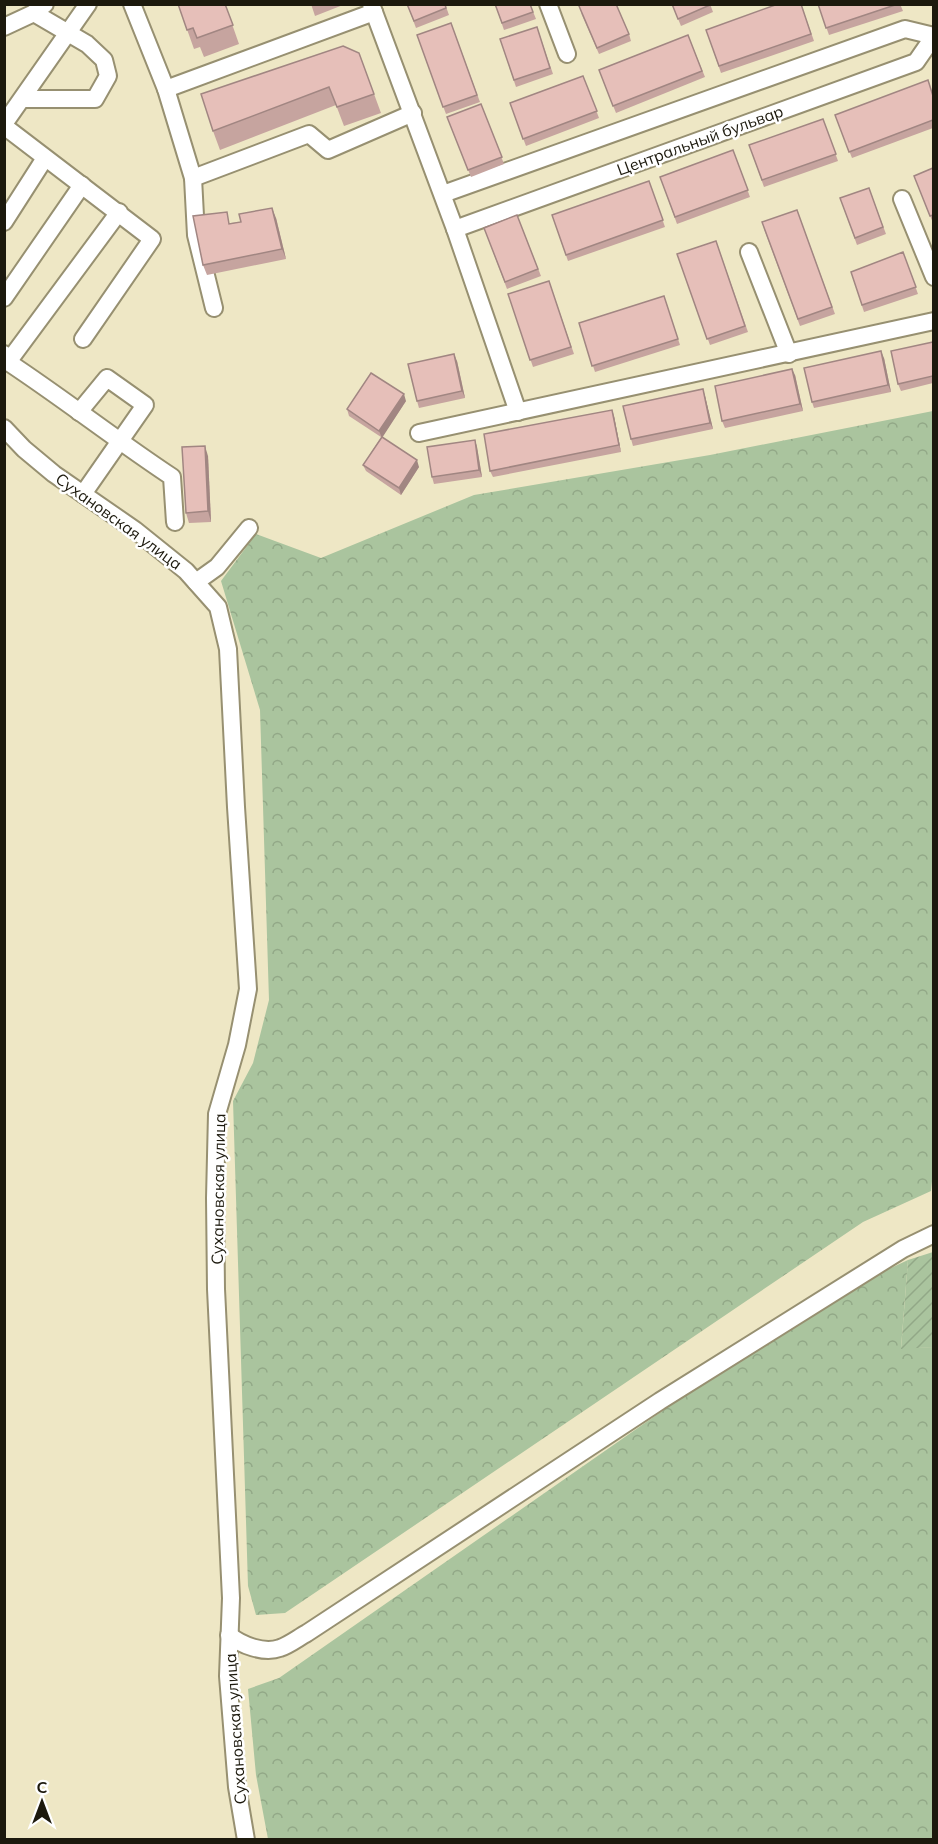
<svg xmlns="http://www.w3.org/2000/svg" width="938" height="1844" font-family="Mulish,sans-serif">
<defs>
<pattern id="forest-crowns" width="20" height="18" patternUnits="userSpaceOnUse" patternTransform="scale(1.5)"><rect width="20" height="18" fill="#aac49e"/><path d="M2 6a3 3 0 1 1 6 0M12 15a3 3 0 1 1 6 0" fill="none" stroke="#92a887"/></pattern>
<pattern id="garden-furrows" width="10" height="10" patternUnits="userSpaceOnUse" patternTransform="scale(1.5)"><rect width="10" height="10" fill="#aac49e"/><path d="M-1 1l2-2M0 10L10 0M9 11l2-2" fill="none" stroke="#92a887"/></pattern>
</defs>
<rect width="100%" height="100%" fill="#eee7c5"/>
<!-- forest -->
<g fill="url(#forest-crowns)">
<path d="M 933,411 L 934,1162 L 931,1191 L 863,1222 L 285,1613 L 256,1615 L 248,1586 L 233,1101 L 253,1063 L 269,1000 L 260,710 L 221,581 L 256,534 L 321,558 L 474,495 L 710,455 Z"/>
<path d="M 908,1260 L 901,1348 L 934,1347 L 933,1839 L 268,1839 L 256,1775 L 248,1689 L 279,1678 L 820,1301 Z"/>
</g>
<!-- garden -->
<path fill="url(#garden-furrows)" d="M 933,1252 L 933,1347 L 901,1349 L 908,1260 Z"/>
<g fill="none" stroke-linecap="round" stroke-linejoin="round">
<defs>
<g id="minor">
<path d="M 132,4 L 166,89 L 193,178 L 309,134 L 328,150 L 413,113"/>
<path d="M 371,4 L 455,229 L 518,412"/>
<path d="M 548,4 L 567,54"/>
<path d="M 4,27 L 34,13 L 45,4"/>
<path d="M 166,89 L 374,12"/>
<path d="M 23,99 L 95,99 L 108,76 L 104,60 L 87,44 L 34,13"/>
<path d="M 4,124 L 88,4"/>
<path d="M 4,126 L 152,239 L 83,339"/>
<path d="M 193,178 L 196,235 L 214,308"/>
<path d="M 443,194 L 905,29 L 934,36"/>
<path d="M 902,199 L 934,277"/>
<path d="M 4,222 L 45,158"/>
<path d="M 455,229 L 916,62 L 934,36"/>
<path d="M 749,252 L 789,354"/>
<path d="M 4,298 L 82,185"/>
<path d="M 4,354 L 8,362 C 64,399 116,440 172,477 L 175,522"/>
<path d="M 8,362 L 119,212"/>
<path d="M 79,412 L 107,378 L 145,405 L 83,494"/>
<path d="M 4,428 L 24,449 L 54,474 L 135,530 L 186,571 L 218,607 L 228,649 L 236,807 L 248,989 L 237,1045 L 217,1114 L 215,1198 L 216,1289 L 231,1598 L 228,1676 L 237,1787 L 246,1840"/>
<path d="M 419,433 L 934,321"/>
<path d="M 196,582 L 217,567 L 249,528"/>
<path d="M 229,1635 C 241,1645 264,1654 280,1648 C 289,1645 298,1638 307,1633 L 660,1401 L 903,1249 L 934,1234"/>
</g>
</defs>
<!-- minor casing -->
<use href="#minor" stroke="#979071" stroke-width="20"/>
<!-- minor -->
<use href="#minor" stroke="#fff" stroke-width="16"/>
</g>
<!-- wall -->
<g fill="#c6a49f">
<path d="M 178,4 L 225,4 L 239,44 L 204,57 L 200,47 L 194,49 Z"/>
<path d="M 311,4 L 343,4 L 343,5 L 315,16 Z"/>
<path d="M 407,4 L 445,4 L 449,15 L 416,28 Z"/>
<path d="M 495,4 L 530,4 L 536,19 L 504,30 Z"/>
<path d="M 672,4 L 710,4 L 713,12 L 681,26 Z"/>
<path d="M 801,4 L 814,41 L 721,73 L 706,30 Z"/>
<path d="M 818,4 L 900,4 L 903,11 L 829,35 Z"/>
<path d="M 581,13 L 629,34 L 631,41 L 599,54 Z"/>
<path d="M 451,23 L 480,102 L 446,114 L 417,35 Z"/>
<path d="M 537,27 L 553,74 L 516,87 L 500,39 Z"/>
<path d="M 688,35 L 705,77 L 616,113 L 599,70 Z"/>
<path d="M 359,53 L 381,113 L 344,126 L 336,105 L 220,150 L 213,131 Z"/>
<path d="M 583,76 L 599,118 L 526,146 L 510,103 Z"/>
<path d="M 933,96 L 933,128 L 852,158 L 835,115 Z"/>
<path d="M 481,104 L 504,164 L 471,177 L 447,117 Z"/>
<path d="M 823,119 L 838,161 L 764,187 L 749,145 Z"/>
<path d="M 733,150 L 750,197 L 677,224 L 660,177 Z"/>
<path d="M 933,168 L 933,223 L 914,176 Z"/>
<path d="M 649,181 L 665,227 L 568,261 L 552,215 Z"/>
<path d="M 869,188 L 886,234 L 857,245 L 840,198 Z"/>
<path d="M 797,210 L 835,314 L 800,326 L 764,229 Z"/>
<path d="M 517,215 L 541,276 L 507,289 L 484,228 Z"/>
<path d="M 276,218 L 286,259 L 207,275 L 203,265 L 231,223 Z"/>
<path d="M 716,241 L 748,332 L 710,345 L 677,254 Z"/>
<path d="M 903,252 L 918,294 L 864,312 L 851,272 Z"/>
<path d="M 549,281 L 574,354 L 533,367 L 508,294 Z"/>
<path d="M 664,296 L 680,345 L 595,372 L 579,323 Z"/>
<path d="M 933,342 L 933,383 L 901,391 L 898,384 Z"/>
<path d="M 884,358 L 891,392 L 814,408 L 812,402 Z"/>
<path d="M 457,361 L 465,398 L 419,408 L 417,401 Z"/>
<path d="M 795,375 L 803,411 L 725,428 L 722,421 Z"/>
<path d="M 705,396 L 713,429 L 633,446 L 631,439 Z"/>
<path d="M 406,401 L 382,437 L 419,467 L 401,495 L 366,471 L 363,465 L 381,437 L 349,416 L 347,409 Z"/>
<path d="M 614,416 L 621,452 L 493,477 L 490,471 Z"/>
<path d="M 475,440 L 477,447 L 482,477 L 434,484 L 432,477 Z"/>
<path d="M 208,456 L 211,522 L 189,523 L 186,513 Z"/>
</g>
<!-- shaded-wall -->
<g fill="#a18682">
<path d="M 272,208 L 276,218 L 286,259 L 282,249 Z"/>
<path d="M 881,351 L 884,358 L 891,392 L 888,385 Z"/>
<path d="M 454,354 L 457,361 L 465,398 L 462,391 Z"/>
<path d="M 792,369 L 795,375 L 803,411 L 800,404 Z"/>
<path d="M 703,389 L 705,396 L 713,429 L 710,423 Z"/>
<path d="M 404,394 L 406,401 L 382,438 L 379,431 Z"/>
<path d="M 612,410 L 614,416 L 621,452 L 619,445 Z"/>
<path d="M 475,440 L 477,447 L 482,477 L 479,470 Z"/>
<path d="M 205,446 L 208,456 L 211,522 L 208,511 Z"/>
<path d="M 417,460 L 419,467 L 401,495 L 399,488 Z"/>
</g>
<!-- building -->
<g fill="#e6bfb9" stroke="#a18682" stroke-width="1.5">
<path d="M 178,4 L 225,4 L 233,25 L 197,38 L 193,28 L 187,30 Z"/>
<path d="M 407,4 L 445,4 L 446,8 L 414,21 Z"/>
<path d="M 495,4 L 530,4 L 533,12 L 502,23 Z"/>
<path d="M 582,4 L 616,4 L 629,34 L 597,48 L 579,6 Z"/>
<path d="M 672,4 L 710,4 L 710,5 L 678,19 Z"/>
<path d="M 778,4 L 801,4 L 811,34 L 719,66 L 706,30 Z"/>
<path d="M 818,4 L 898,4 L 826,28 Z"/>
<path d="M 451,23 L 477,95 L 443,107 L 417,35 Z"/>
<path d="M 537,27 L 550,68 L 514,80 L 500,39 Z"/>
<path d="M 688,35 L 702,71 L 613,106 L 599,70 Z"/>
<path d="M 343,46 L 359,53 L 374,94 L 337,107 L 329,87 L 213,131 L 201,94 Z"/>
<path d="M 583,76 L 597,111 L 523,139 L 510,103 Z"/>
<path d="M 928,80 L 933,96 L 933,120 L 849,152 L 835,115 Z"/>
<path d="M 481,104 L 502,157 L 468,170 L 447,117 Z"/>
<path d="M 823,119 L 836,154 L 762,180 L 749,145 Z"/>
<path d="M 733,150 L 748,190 L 675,217 L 660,177 Z"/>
<path d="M 933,168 L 933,215 L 930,216 L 914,176 Z"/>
<path d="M 649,181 L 663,220 L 566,255 L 552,215 Z"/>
<path d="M 869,188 L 883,227 L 855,238 L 840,198 Z"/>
<path d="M 272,208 L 282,249 L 203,265 L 193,216 L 227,212 L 229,224 L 241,222 L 239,214 Z"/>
<path d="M 797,210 L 832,307 L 798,319 L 762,222 Z"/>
<path d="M 517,215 L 538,269 L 505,282 L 484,228 Z"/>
<path d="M 716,241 L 745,326 L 707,339 L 677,254 Z"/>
<path d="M 903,252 L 916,287 L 862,305 L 851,272 Z"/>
<path d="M 549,281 L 571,347 L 530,360 L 508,294 Z"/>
<path d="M 664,296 L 678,339 L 592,366 L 579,323 Z"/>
<path d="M 933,342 L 933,376 L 898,384 L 891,351 Z"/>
<path d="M 881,351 L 888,385 L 812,402 L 804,368 Z"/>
<path d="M 454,354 L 462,391 L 417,401 L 408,364 Z"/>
<path d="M 792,369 L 800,404 L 722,421 L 715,386 Z"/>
<path d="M 371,373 L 404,394 L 379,431 L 347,409 Z"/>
<path d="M 703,389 L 710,423 L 631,439 L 623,406 Z"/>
<path d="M 612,410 L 619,445 L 490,471 L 484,434 Z"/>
<path d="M 382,437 L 417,460 L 399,488 L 363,465 Z"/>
<path d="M 475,440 L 479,470 L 432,477 L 427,447 Z"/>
<path d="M 205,446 L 208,511 L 186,513 L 182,447 Z"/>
</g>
<g text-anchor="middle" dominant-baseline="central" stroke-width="5" stroke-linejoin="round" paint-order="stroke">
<!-- street labels -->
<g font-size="16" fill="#1c190d" stroke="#fff">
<text transform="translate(700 140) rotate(-20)">Центральный бульвар</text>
<text transform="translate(119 521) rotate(36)">Сухановская улица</text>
<text transform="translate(218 1189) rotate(-89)">Сухановская улица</text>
<text transform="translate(235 1729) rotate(-94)">Сухановская улица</text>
</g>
</g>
<!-- border -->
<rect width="938" height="1844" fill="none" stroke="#1c190d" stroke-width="12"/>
<!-- north arrow -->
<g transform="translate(42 1802)" stroke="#ffffff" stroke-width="4.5" paint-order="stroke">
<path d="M0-4.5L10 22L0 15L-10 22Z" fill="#1c190d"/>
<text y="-9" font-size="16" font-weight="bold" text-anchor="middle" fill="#1c190d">С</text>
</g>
</svg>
